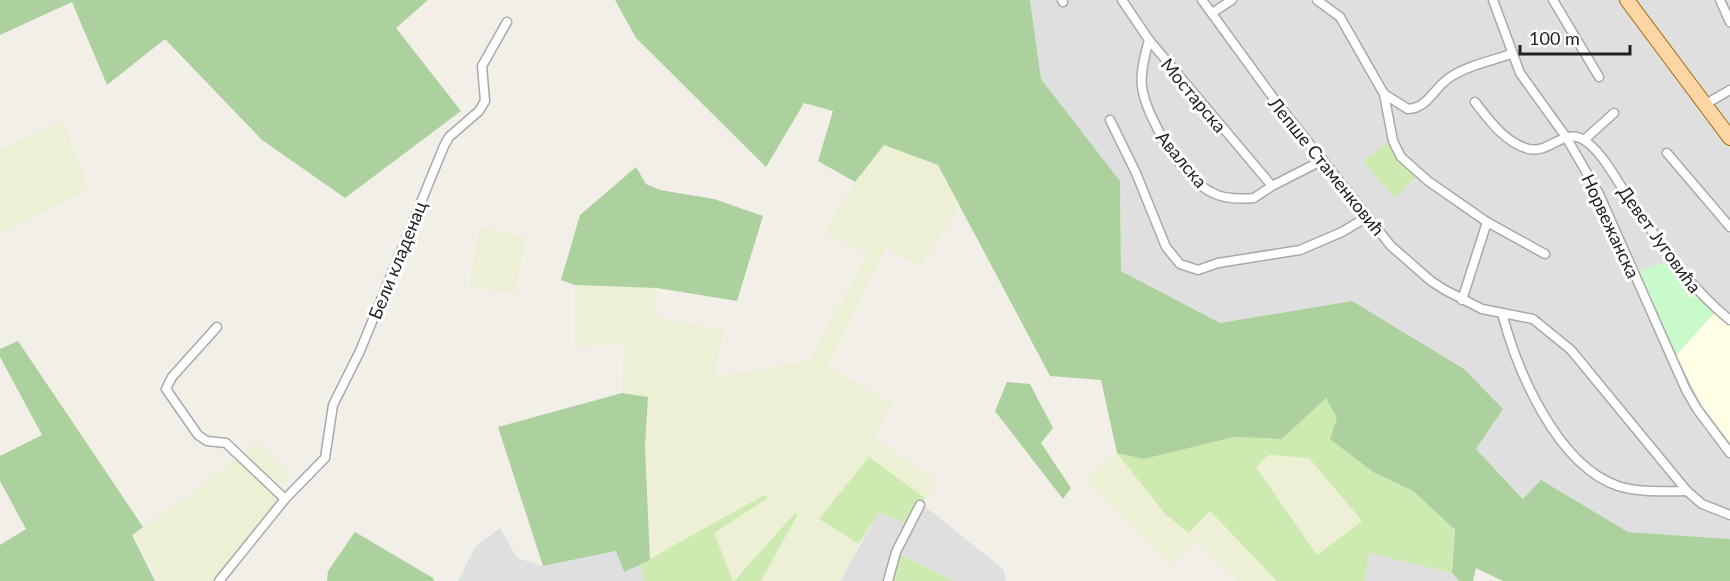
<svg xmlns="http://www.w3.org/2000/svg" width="1730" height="581" font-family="Lato,sans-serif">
<rect width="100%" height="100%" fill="#f2efe9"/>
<!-- residential -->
<g fill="#e0dfdf">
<path d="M 1030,0 L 1730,0 L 1730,539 L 1628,532 L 1541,481 L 1524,499 L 1476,449 L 1503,409 L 1352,301 L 1220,323 L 1121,271 L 1120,181 L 1041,79 Z"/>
<path d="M 921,503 L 1003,569 L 1006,581 L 953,581 L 896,552 L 888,581 L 840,581 L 879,512 Z"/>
<path d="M 500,528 L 517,558 L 543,566 L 617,551 L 624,572 L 639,565 L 645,581 L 458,581 L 475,547 Z"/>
<path d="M 1368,552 L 1452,573 L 1459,581 L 1365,581 Z"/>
</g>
<!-- education -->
<path fill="#ffffe5" d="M 1714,313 L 1730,324 L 1730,443 L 1701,404 L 1676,355 Z"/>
<!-- farmland -->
<g fill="#eef0d5">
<path d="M 63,121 L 89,189 L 0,233 L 0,150 Z"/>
<path d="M 884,145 L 938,165 L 960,206 L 920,267 L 886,247 L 828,366 L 893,404 L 873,436 L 937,481 L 925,498 L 869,458 L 819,520 L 859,544 L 840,581 L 761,581 L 798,515 L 796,513 L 733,581 L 713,533 L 767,498 L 764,495 L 650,560 L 645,445 L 648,397 L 622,393 L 624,344 L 575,346 L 575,285 L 657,288 L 656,317 L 724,330 L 714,377 L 810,361 L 867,253 L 824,232 L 855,182 Z"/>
<path d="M 480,227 L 525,237 L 516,294 L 469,286 Z"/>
<path d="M 257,442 L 291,474 L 274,489 L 283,498 L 214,581 L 160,581 L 132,535 L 189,496 Z"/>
<path d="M 1117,453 L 1165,514 L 1189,533 L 1210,511 L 1277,581 L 1237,581 L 1197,542 L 1170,565 L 1085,479 Z"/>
<path d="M 1269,454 L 1309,458 L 1362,521 L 1318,556 L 1256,467 Z"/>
</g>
<!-- grass -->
<g fill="#cdebb0" fill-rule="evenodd">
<path d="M 1388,142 L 1398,160 L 1416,176 L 1395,198 L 1363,162 Z"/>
<path d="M 1326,398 L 1373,472 L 1413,491 L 1455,530 L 1452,573 L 1369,553 L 1365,581 L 1277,581 L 1210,511 L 1189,533 L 1165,514 L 1117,453 L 1144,459 L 1234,437 L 1282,439 ZM 1269,455 L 1309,458 L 1362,521 L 1317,555 L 1256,467 Z"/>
<path d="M 869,457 L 925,498 L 910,526 L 879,512 L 859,544 L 819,519 Z"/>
<path d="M 764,495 L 768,498 L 714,533 L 733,581 L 645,581 L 639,565 Z"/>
<path d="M 795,513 L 798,514 L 761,581 L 734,581 Z"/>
<path d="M 896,552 L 953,581 L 888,581 Z"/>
</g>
<!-- forest -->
<g fill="#add19e">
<path d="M 0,0 L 428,0 L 396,28 L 461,111 L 345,198 L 262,140 L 165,39 L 107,85 L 72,2 L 0,35 Z"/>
<path d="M 615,0 L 1030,0 L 1041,79 L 1120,181 L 1121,271 L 1220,323 L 1352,301 L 1464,369 L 1503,409 L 1476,449 L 1523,499 L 1541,480 L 1628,532 L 1730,539 L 1730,581 L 1503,581 L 1476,568 L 1473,581 L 1459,581 L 1452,573 L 1455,530 L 1413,491 L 1373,472 L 1330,439 L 1337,418 L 1326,398 L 1282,439 L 1234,437 L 1144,459 L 1117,453 L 1101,380 L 1050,376 L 938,165 L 884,145 L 855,182 L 818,161 L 833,111 L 804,103 L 766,167 L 636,38 Z"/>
<path d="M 636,167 L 646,184 L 660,190 L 714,199 L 763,216 L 737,301 L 657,288 L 575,285 L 561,280 L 580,215 Z"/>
<path d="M 18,341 L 143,527 L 132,535 L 155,581 L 0,581 L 0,545 L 26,529 L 0,481 L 0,456 L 42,435 L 0,357 L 0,349 Z"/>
<path d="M 1007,382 L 1030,384 L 1053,428 L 1041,443 L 1071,488 L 1063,499 L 995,411 Z"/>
<path d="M 622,393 L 648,397 L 645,446 L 650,560 L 624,572 L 616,551 L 543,566 L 498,427 Z"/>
<path d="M 355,532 L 433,578 L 434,581 L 327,581 L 328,571 Z"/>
</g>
<!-- park -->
<path fill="#c8facc" d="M 1663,262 L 1714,313 L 1676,355 L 1637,273 Z"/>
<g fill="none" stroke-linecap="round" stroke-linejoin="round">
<defs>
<g id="minor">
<path d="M 1062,0 L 1063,2"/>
<path d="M 1122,0 L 1149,40 L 1272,186"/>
<path d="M 1202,0 L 1277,103 L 1391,246 L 1431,281 L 1445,290 L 1482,309 L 1533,319 L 1571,350 L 1687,491 L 1702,504 L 1730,515"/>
<path d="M 1317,0 L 1340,17 L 1384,94 L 1393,141 L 1401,157 L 1428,181 L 1487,222 L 1545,254"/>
<path d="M 1493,0 L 1520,73 L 1566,137 L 1599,194 L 1686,390 L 1697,409 L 1730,453"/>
<path d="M 1553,0 L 1599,77"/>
<path d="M 1720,0 L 1730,22"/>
<path d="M 1212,13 L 1232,0"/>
<path d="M 1149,40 C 1145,54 1140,72 1142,87 C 1146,118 1184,180 1213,193 C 1224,199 1242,199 1254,198 L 1272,186 L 1323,160"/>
<path d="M 1384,94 L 1408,109 C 1428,108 1434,88 1449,78 C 1466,66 1491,61 1511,54"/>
<path d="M 1475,102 C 1489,120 1505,143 1529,149 C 1549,154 1565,127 1584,140 C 1602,152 1614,176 1626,194 C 1658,239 1686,285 1730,320"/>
<path d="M 1704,105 L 1730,90"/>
<path d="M 1110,120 L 1136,173 L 1166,247 L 1180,264 L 1198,270 L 1218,263 L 1300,250 L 1342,232 L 1367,217"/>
<path d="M 1584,140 L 1614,113"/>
<path d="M 1667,153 L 1730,227"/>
<path d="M 1462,300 L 1487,222"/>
<path d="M 1502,313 C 1517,371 1557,465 1618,486 C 1640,493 1664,491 1687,491"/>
<path d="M 217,327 L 172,377 L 166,389 L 198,435 L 207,441 L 226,443 L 285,499"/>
<path d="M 219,581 L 285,499 L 325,458 L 333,405 L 360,351 L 444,146 L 449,137 L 479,111 L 485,101 L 482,66 L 507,22"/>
<path d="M 888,581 L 896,552 L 920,505"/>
</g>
<path id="primary" d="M 1627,0 L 1730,138"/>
</defs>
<!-- minor casing -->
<use href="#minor" stroke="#a9a9a9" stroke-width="11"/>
<!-- primary casing -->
<use href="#primary" stroke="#a06b00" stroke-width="16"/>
<!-- minor -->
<use href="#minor" stroke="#fff" stroke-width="8"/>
<!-- primary -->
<use href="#primary" stroke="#fcd6a4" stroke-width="14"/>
</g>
<g text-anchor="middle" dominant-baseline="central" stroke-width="6" stroke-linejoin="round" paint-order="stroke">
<!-- street labels -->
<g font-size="18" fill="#222" stroke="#fff">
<text transform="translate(1194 95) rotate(50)">Мостарска</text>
<text transform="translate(1182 159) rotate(50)">Авалска</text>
<text transform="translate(1327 166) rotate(51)">Лепше Стаменковић</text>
<text transform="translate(1611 226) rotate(65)">Норвежанска</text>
<text transform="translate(1660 239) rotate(54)">Девет Југовића</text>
<text transform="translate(397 260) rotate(-68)">Бели кладенац</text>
</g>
</g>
<!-- scale -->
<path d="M1520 45v9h110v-9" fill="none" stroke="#222222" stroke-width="3"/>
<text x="1529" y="45" font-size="18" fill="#222222" stroke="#ffffff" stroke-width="4.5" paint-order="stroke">100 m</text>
</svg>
